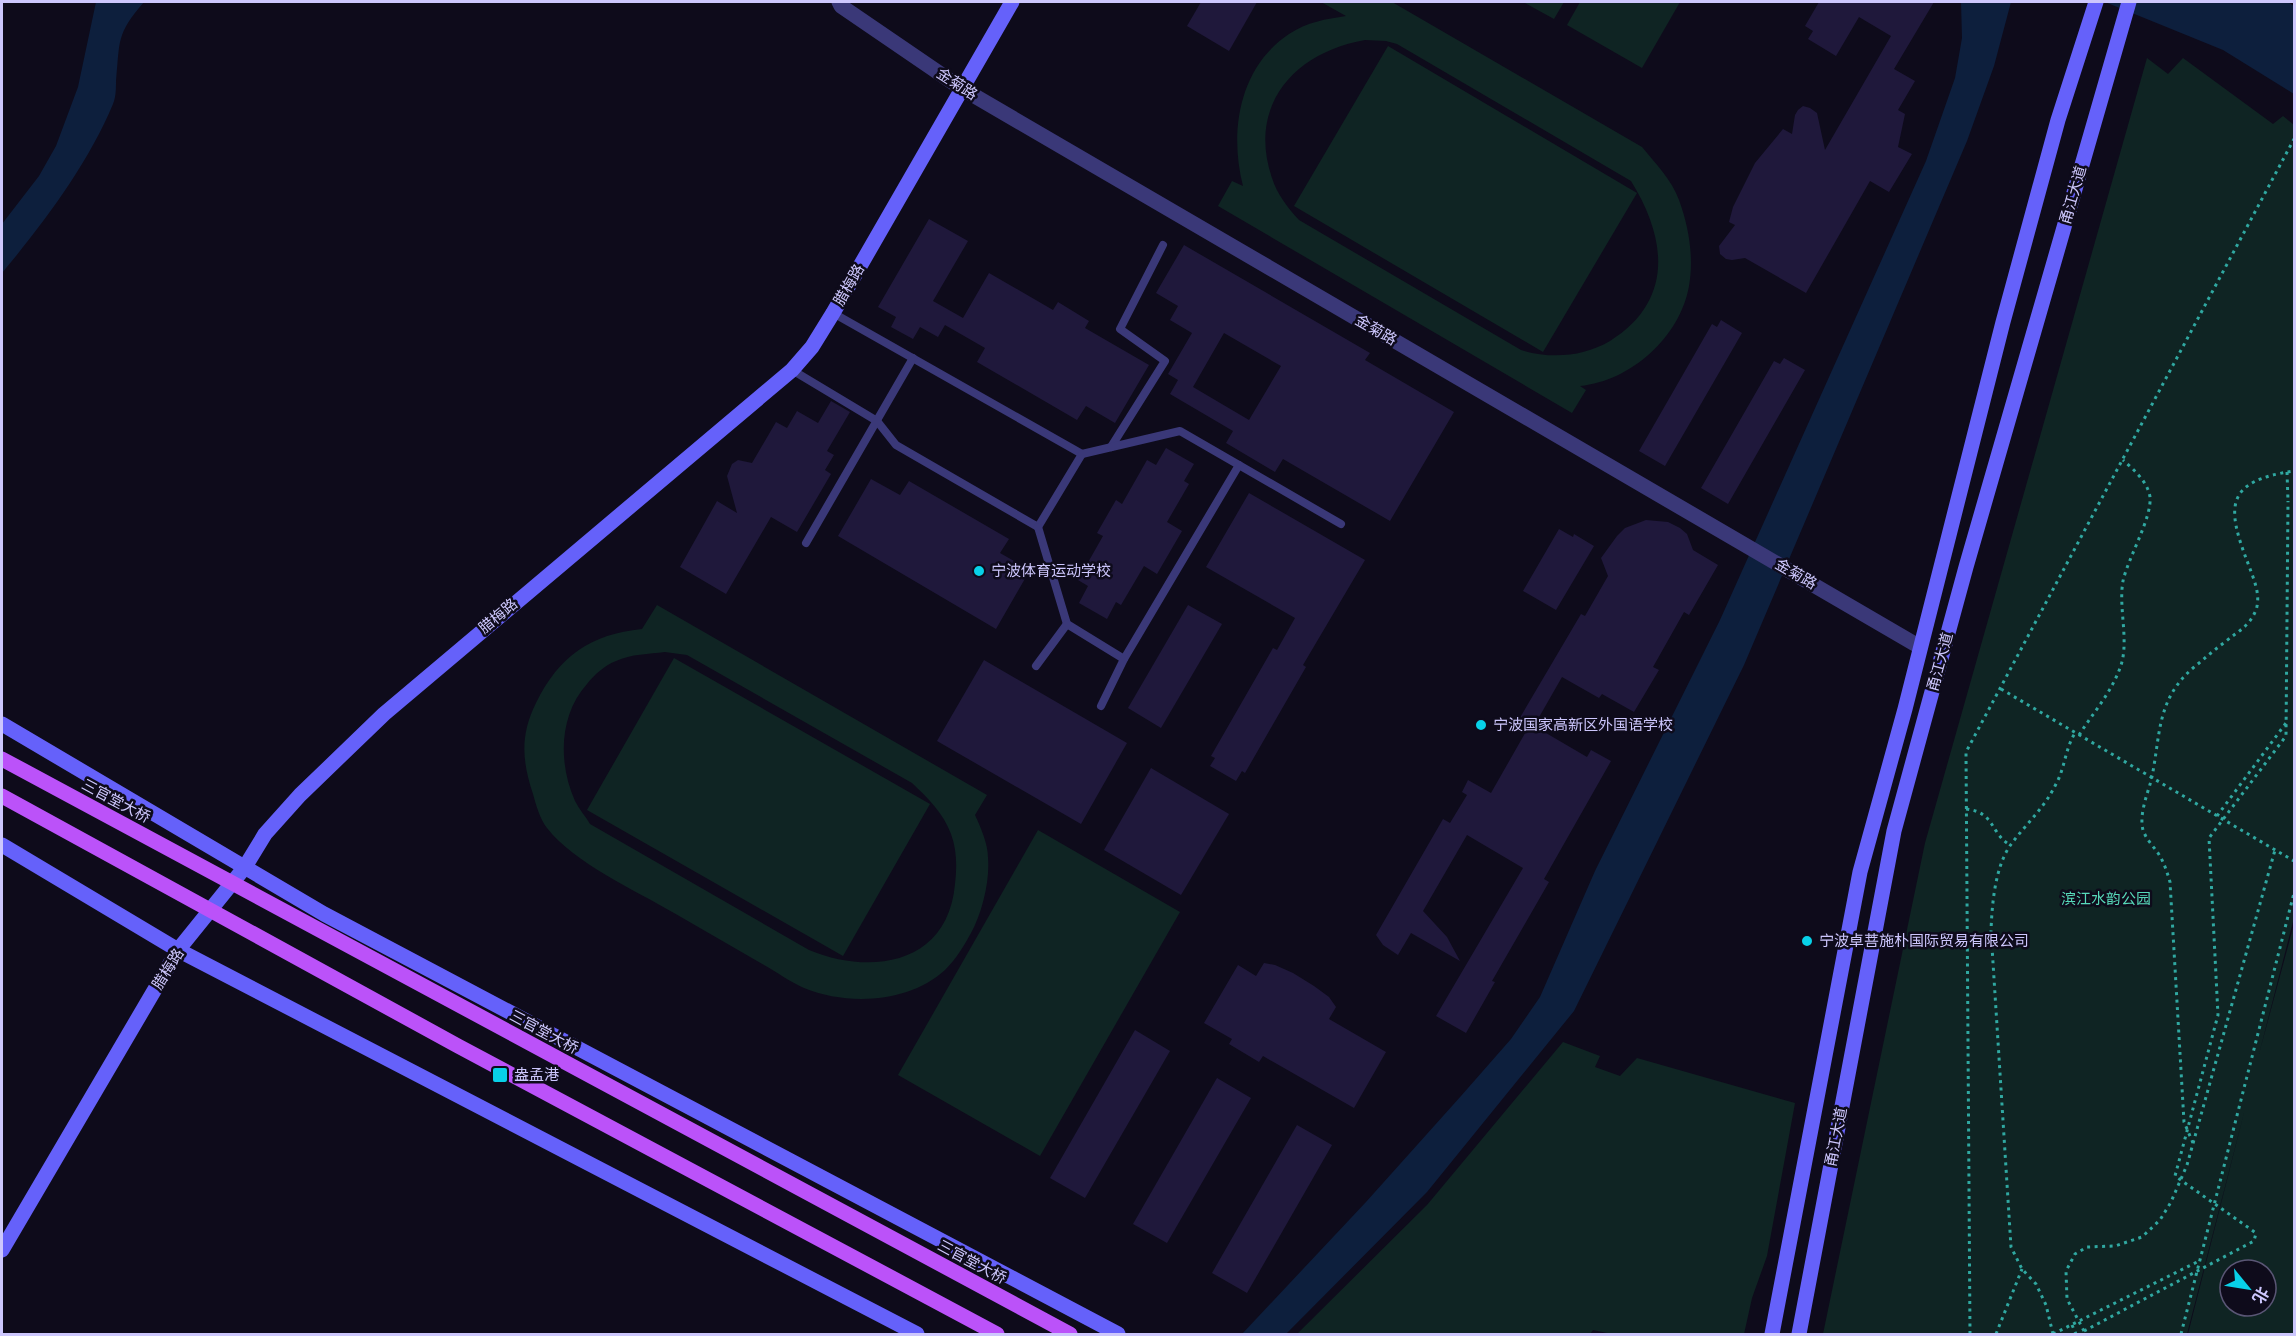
<svg xmlns="http://www.w3.org/2000/svg" width="2296" height="1336" font-family="'DM Sans','Noto Sans SC',sans-serif">
<rect width="100%" height="100%" fill="#0e0b1b"/>
<!-- green -->
<g fill="#0f2423" fill-rule="evenodd">
<path d="M 1321,2 L 1392,2 L 1642,147 C 1655,163 1672,180 1679,200 C 1689,227 1694,258 1689,286 C 1680,337 1631,381 1580,386 L 1586,390 L 1572,413 L 1218,206 L 1232,181 L 1243,186 C 1229,132 1239,67 1289,34 C 1307,22 1326,19 1346,16 ZM 1365,40 L 1386,41 L 1397,44 L 1631,181 C 1667,239 1674,301 1610,341 C 1583,357 1550,359 1521,350 L 1299,220 C 1288,208 1277,194 1272,178 C 1247,105 1295,52 1365,40 Z"/>
<path d="M 1523,2 L 1564,2 L 1554,19 Z"/>
<path d="M 1580,2 L 1680,2 L 1642,68 L 1567,25 Z"/>
<path d="M 1388,46 L 1637,193 L 1543,352 L 1294,206 Z"/>
<path d="M 2147,58 L 2168,74 L 2183,58 L 2273,124 L 2283,116 L 2294,125 L 2294,918 L 2259,1054 L 2294,924 L 2294,1334 L 2188,1334 L 2245,1109 L 2187,1334 L 1823,1334 L 1925,843 ZM 2230,1270 L 2266,1270 L 2266,1306 L 2230,1306 Z"/>
<path d="M 657,605 L 987,795 L 975,815 C 981,828 988,844 988,858 C 990,881 982,913 971,933 C 964,946 956,959 945,970 C 909,1003 848,1006 804,988 C 790,982 777,972 764,965 C 734,948 704,930 674,913 C 635,890 574,863 547,828 C 540,819 536,805 533,794 C 522,761 520,735 536,703 C 559,656 591,634 642,629 ZM 665,652 L 687,655 L 912,783 C 927,797 944,814 951,834 C 957,850 957,867 955,884 C 948,964 872,976 809,950 L 590,824 C 586,817 579,809 575,801 C 558,763 559,715 587,684 C 594,675 605,665 616,661 C 631,654 649,654 665,652 Z"/>
<path d="M 674,658 L 930,804 L 843,956 L 587,810 Z"/>
<path d="M 1038,830 L 1180,912 L 1040,1156 L 898,1075 Z"/>
<path d="M 1563,1042 L 1600,1056 L 1595,1067 L 1620,1076 L 1637,1058 L 1795,1103 L 1767,1256 L 1752,1298 L 1744,1334 L 1612,1334 L 1593,1330 L 1590,1334 L 1297,1334 L 1427,1205 Z"/>
</g>
<!-- water -->
<g fill="#0d1f3d">
<path d="M 96,2 L 144,2 C 116,34 120,41 116,81 C 116,88 116,97 113,104 C 88,164 43,224 2,273 L 2,224 L 39,176 L 56,146 L 78,87 Z"/>
<path d="M 1961,2 L 2011,2 L 1994,66 L 1967,141 L 1744,665 L 1574,1011 L 1427,1192 L 1286,1334 L 1242,1334 L 1366,1202 L 1461,1096 L 1511,1039 L 1540,997 L 1595,871 L 1720,620 L 1926,161 L 1955,78 L 1962,38 Z"/>
<path d="M 2105,2 L 2288,2 L 2294,6 L 2294,94 L 2223,50 Z"/>
</g>
<!-- building -->
<g fill="#1f183b" fill-rule="evenodd">
<path d="M 1201,2 L 1257,2 L 1229,51 L 1187,26 Z"/>
<path d="M 1819,2 L 1934,2 L 1894,69 L 1915,81 L 1898,110 L 1905,114 L 1898,147 L 1912,154 L 1889,192 L 1870,181 L 1806,293 L 1745,258 L 1732,260 L 1726,259 L 1720,254 L 1719,246 L 1735,225 L 1729,222 L 1733,207 L 1755,163 L 1783,129 L 1792,134 L 1795,115 L 1798,110 L 1803,106 L 1810,108 L 1817,113 L 1825,150 L 1891,36 L 1859,17 L 1836,56 L 1808,39 L 1813,31 L 1805,26 Z"/>
<path d="M 929,219 L 968,241 L 933,301 L 963,318 L 989,273 L 1053,310 L 1058,302 L 1089,321 L 1085,328 L 1149,365 L 1115,423 L 1086,406 L 1077,420 L 977,362 L 985,348 L 945,325 L 938,337 L 920,327 L 913,339 L 891,327 L 896,317 L 878,307 Z"/>
<path d="M 1184,245 L 1370,353 L 1365,360 L 1454,412 L 1390,521 L 1283,459 L 1275,472 L 1226,443 L 1233,431 L 1170,394 L 1178,380 L 1168,374 L 1192,333 L 1170,320 L 1178,306 L 1156,293 ZM 1224,333 L 1281,366 L 1249,420 L 1193,387 Z"/>
<path d="M 1721,320 L 1742,333 L 1665,466 L 1639,451 L 1712,324 L 1717,327 Z"/>
<path d="M 1784,358 L 1805,370 L 1728,504 L 1701,488 L 1774,361 L 1780,364 Z"/>
<path d="M 831,401 L 850,412 L 827,451 L 834,455 L 825,470 L 831,474 L 797,532 L 771,517 L 726,594 L 680,567 L 717,501 L 737,513 L 727,476 L 732,464 L 738,460 L 752,463 L 776,422 L 787,428 L 797,411 L 818,423 Z"/>
<path d="M 1166,448 L 1194,464 L 1184,481 L 1189,484 L 1167,522 L 1182,531 L 1157,574 L 1144,566 L 1121,605 L 1116,602 L 1107,619 L 1079,603 L 1088,586 L 1078,580 L 1103,536 L 1097,533 L 1116,500 L 1122,504 L 1147,460 L 1156,465 Z"/>
<path d="M 871,479 L 900,495 L 909,481 L 1009,539 L 1000,553 L 1030,570 L 996,629 L 838,536 Z"/>
<path d="M 1249,493 L 1365,560 L 1303,665 L 1306,667 L 1245,773 L 1242,771 L 1236,781 L 1210,766 L 1215,758 L 1211,756 L 1273,648 L 1277,650 L 1295,618 L 1206,567 Z"/>
<path d="M 1646,520 L 1668,522 L 1680,528 L 1687,534 L 1693,550 L 1718,565 L 1689,615 L 1684,612 L 1653,667 L 1659,670 L 1634,712 L 1602,694 L 1599,698 L 1562,677 L 1534,726 L 1587,757 L 1591,750 L 1611,761 L 1544,879 L 1549,882 L 1492,981 L 1495,982 L 1466,1033 L 1436,1016 L 1523,868 L 1467,835 L 1423,911 L 1447,937 L 1460,961 L 1411,933 L 1398,955 L 1383,945 L 1376,935 L 1443,819 L 1450,823 L 1467,795 L 1462,792 L 1468,780 L 1491,793 L 1528,728 L 1518,721 L 1581,614 L 1585,616 L 1608,576 L 1601,558 L 1617,536 L 1625,528 Z"/>
<path d="M 1559,529 L 1573,537 L 1574,534 L 1594,546 L 1556,610 L 1523,591 Z"/>
<path d="M 1188,605 L 1222,624 L 1161,728 L 1128,708 Z"/>
<path d="M 984,660 L 1127,743 L 1081,824 L 937,741 Z"/>
<path d="M 1151,768 L 1229,814 L 1181,895 L 1104,850 Z"/>
<path d="M 1264,963 L 1275,965 L 1293,973 L 1314,986 L 1329,997 L 1336,1007 L 1329,1019 L 1386,1052 L 1354,1108 L 1263,1056 L 1259,1062 L 1229,1044 L 1232,1039 L 1204,1023 L 1238,965 L 1256,976 Z"/>
<path d="M 1135,1030 L 1170,1051 L 1085,1198 L 1050,1178 Z"/>
<path d="M 1217,1078 L 1251,1098 L 1167,1243 L 1133,1224 Z"/>
<path d="M 1297,1125 L 1332,1145 L 1247,1293 L 1212,1273 Z"/>
</g>
<g fill="none" stroke-linecap="round" stroke-linejoin="round">
<!-- path -->
<g stroke="#30a8a1" stroke-width="3" stroke-dasharray="3 4.5" stroke-linecap="butt">
<path d="M 2287,472 L 2288,501"/>
<path d="M 2001,689 L 2294,861"/>
<path d="M 2079,735 C 2093,713 2111,693 2120,668 C 2130,642 2118,609 2123,581 C 2128,558 2152,518 2150,497 C 2148,482 2133,469 2123,460"/>
<path d="M 1966,809 C 1995,812 1990,833 2010,845"/>
<path d="M 2217,816 L 2286,723"/>
<path d="M 2193,1143 L 2184,1122 L 2170,882 C 2167,872 2164,862 2158,853 C 2153,846 2146,839 2143,830 C 2139,815 2147,795 2151,781 C 2161,737 2155,701 2193,668 C 2204,659 2214,650 2225,642 C 2238,631 2249,627 2256,610 C 2261,595 2254,580 2249,566 C 2226,507 2224,481 2294,471"/>
<path d="M 2072,1325 L 2076,1334"/>
<path d="M 2084,1331 L 2067,1299 L 2066,1271 L 2075,1254 L 2087,1247 L 2115,1246 L 2142,1237 L 2160,1220 L 2171,1202 L 2187,1165 L 2275,850"/>
<path d="M 1970,1334 L 1966,752 L 2294,139"/>
<path d="M 1996,1334 L 2022,1269"/>
<path d="M 2053,1334 L 2046,1305 L 2036,1284 L 2022,1269 L 2011,1247 L 1991,931 C 1992,904 1995,865 2012,843 C 2027,823 2045,807 2056,784 C 2065,768 2065,749 2075,733"/>
<path d="M 2053,1334 L 2199,1261"/>
<path d="M 2181,1334 L 2294,893"/>
</g>
<!-- lane -->
<g stroke="#3a3878" stroke-width="8">
<path d="M 792,370 L 877,421 L 896,445 L 1038,527 L 1082,454 L 833,313"/>
<path d="M 1111,447 L 1165,361 L 1120,329 L 1163,245"/>
<path d="M 1082,454 L 1180,431 L 1341,524"/>
<path d="M 1038,527 L 1067,624 L 1124,659"/>
<path d="M 806,543 L 913,358"/>
<path d="M 1036,666 L 1067,624"/>
<path d="M 1101,706 L 1124,659 L 1239,465"/>
</g>
<!-- street -->
<path stroke="#3a3878" stroke-width="15" d="M 839,2 L 841,6 L 961,88 L 1920,647"/>
<!-- secondary -->
<g stroke="#6561fa" stroke-width="15">
<path d="M 2,724 L 324,914 L 1118,1334"/>
<path d="M 2,845 L 178,950 L 917,1334"/>
<path d="M 2,1250 L 178,950 L 245,867 L 265,834 L 300,795 L 384,714 L 792,370 L 812,347 L 833,313 L 1012,2"/>
<path d="M 1772,1334 L 1860,872 L 1905,709 L 2003,322 L 2058,120 L 2096,2"/>
<path d="M 1799,1334 L 1894,831 L 1966,567 L 2129,2"/>
</g>
<!-- path-bridge -->
<path stroke="#30a8a1" stroke-width="3" stroke-dasharray="3 4.5" stroke-linecap="butt" d="M 2084,1331 L 2254,1241 L 2256,1233 L 2175,1176 L 2218,1015 L 2209,838 L 2286,736 L 2288,501"/>
<!-- primary-bridge -->
<g stroke="#bb52f9" stroke-width="15">
<path d="M 2,759 L 1070,1334"/>
<path d="M 2,796 L 458,1046 L 997,1334"/>
</g>
</g>
<!-- markers -->
<g fill="#08d1e8" stroke="#0e0b1b" stroke-width="2">
<circle cx="979" cy="571" r="6"/>
<circle cx="1481" cy="725" r="6"/>
<circle cx="1807" cy="941" r="6"/>
<rect x="492" y="1067" width="16" height="16" rx="3"/>
</g>
<g text-anchor="middle" dominant-baseline="central" stroke-width="5" stroke-linejoin="round" paint-order="stroke">
<!-- street labels -->
<g font-size="15" fill="#cdc7fd" stroke="#0e0b1b">
<text transform="translate(957 84) rotate(33)">金菊路</text>
<text transform="translate(2073 195) rotate(-74)">甬江大道</text>
<text transform="translate(849 285) rotate(-60)">腊梅路</text>
<text transform="translate(1376 330) rotate(30)">金菊路</text>
<text transform="translate(1796 574) rotate(30)">金菊路</text>
<text transform="translate(498 616) rotate(-40)">腊梅路</text>
<text transform="translate(1940 662) rotate(-75)">甬江大道</text>
<text transform="translate(116 801) rotate(28)">三官堂大桥</text>
<text transform="translate(168 969) rotate(-58)">腊梅路</text>
<text transform="translate(544 1032) rotate(28)">三官堂大桥</text>
<text transform="translate(1836 1137) rotate(-79)">甬江大道</text>
<text transform="translate(972 1262) rotate(28)">三官堂大桥</text>
</g>
<!-- poi labels -->
<g font-size="15" fill="#cdc7fd" stroke="#0e0b1b" text-anchor="start">
<text x="991" y="571">宁波体育运动学校</text>
<text x="1493" y="725">宁波国家高新区外国语学校</text>
<text x="1819" y="941">宁波卓菩施朴国际贸易有限公司</text>
<text x="514" y="1075">盎孟港</text>
</g>
<!-- park labels -->
<g font-size="15" fill="#57d9b9" stroke="#0e0b1b">
<text x="2106" y="899">滨江水韵公园</text>
</g>
</g>
<!-- border -->
<rect width="2296" height="1336" fill="none" stroke="#cdc7fd" stroke-width="6"/>
<!-- north arrow -->
<g transform="translate(2248 1288) rotate(120)"><circle r="28" fill="#0e0b1b" stroke="#5a5675" stroke-width="1.5"/>
<path d="M0-4.5L10 22L0 15L-10 22Z" fill="#08d1e8"/>
<text y="-9" font-size="16" font-weight="bold" text-anchor="middle" fill="#cdc7fd">北</text>
</g>
</svg>
